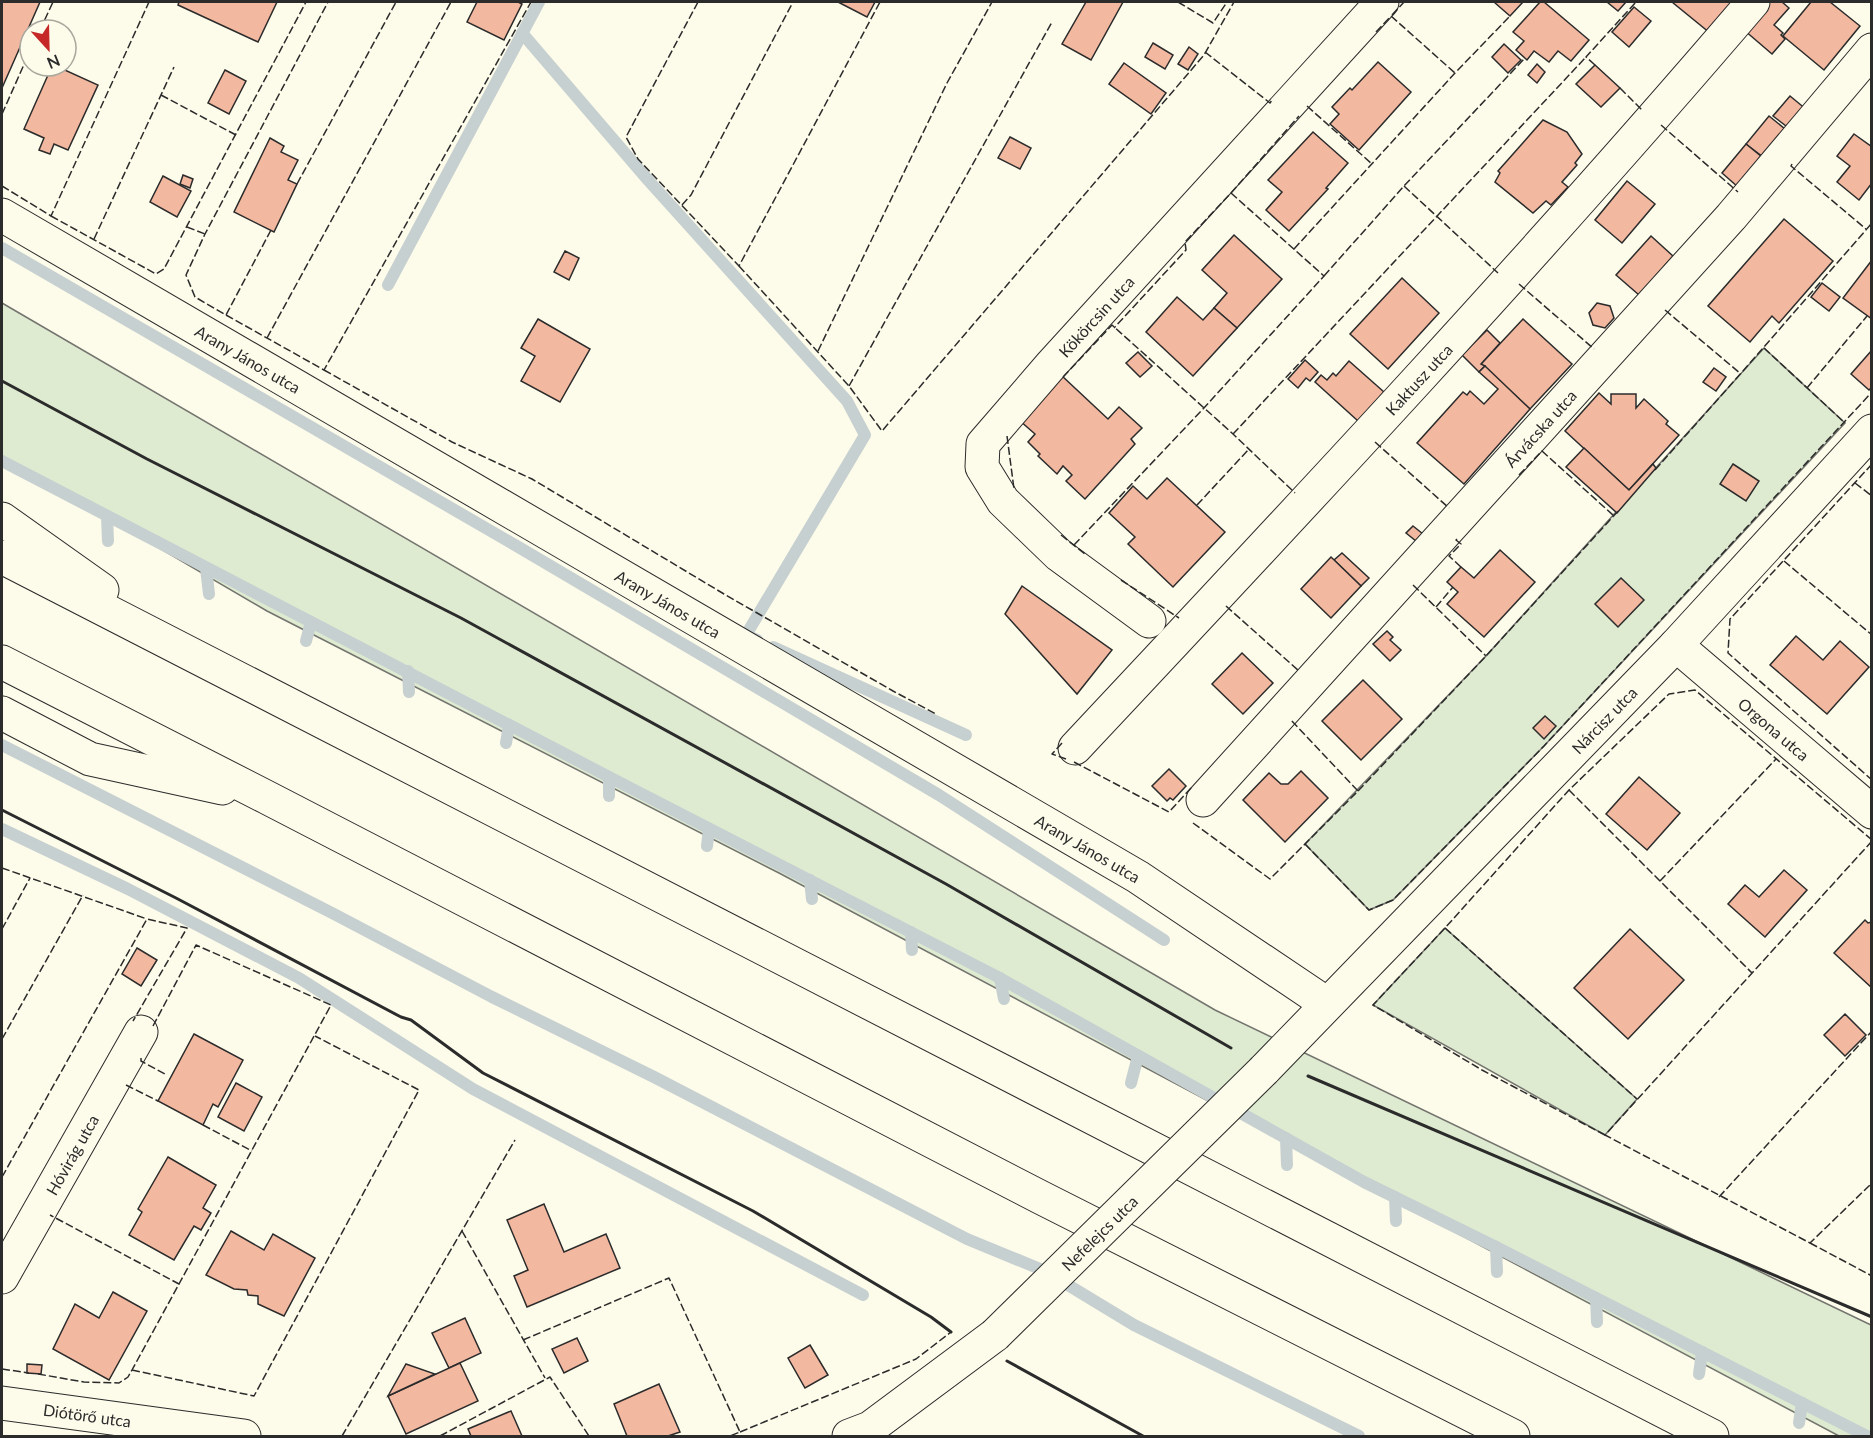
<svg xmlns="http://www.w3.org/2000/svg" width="1873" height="1438" font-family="Lato,sans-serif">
<rect width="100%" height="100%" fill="#fdfbea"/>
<!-- green -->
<g fill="#deebd1" stroke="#74746e" stroke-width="1.5">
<path d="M 2,303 L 1215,1010 L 1871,1325 L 1871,1436 L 1839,1436 L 779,873 L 267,611 L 2,456 Z"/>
<path d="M 1764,348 L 1845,423 L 1544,746 L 1393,900 L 1369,910 L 1305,844 L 1486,656 Z"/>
<path d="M 1445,928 L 1637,1099 L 1605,1135 L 1373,1005 Z"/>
</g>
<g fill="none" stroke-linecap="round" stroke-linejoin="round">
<!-- stream -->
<g stroke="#c7d0d0" stroke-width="12">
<path d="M 522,33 L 648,180 L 847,401 L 865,435 L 746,635 L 757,640"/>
<path d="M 2,248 L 515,545 L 939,795 L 1164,940"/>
<path d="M 388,285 L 539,2"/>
<path d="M 2,461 L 613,779 L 996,976 L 1364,1182 L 1496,1247 L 1867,1436"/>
<path d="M 107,516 L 108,541"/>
<path d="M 206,568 L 209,594"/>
<path d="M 306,641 L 311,622"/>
<path d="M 773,647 L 966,735"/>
<path d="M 408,671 L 409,692"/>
<path d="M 506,743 L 509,725"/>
<path d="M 2,745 L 334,914 L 492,997 L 654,1077 L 967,1239 L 1045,1271 L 1134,1325 L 1359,1436"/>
<path d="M 609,796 L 609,777"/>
<path d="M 2,829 L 128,889 L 299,978 L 473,1089 L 863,1295"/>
<path d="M 707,846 L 709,829"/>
<path d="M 810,880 L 812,899"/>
<path d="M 911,932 L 912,950"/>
<path d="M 1000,978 L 1004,999"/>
<path d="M 1131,1083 L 1138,1056"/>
<path d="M 1286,1138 L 1287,1165"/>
<path d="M 1395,1197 L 1396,1221"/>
<path d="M 1496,1247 L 1497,1272"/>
<path d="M 1596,1298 L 1597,1322"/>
<path d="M 1699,1374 L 1702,1352"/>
<path d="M 1799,1423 L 1802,1403"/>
</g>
</g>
<!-- building -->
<g fill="#f2b8a0" stroke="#2b2b2b" stroke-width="1.5">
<path d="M 2,2 L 40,2 L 2,88 Z"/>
<path d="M 179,2 L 277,2 L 258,42 L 178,5 Z"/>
<path d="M 477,2 L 518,2 L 522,4 L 504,40 L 467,22 Z"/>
<path d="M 838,2 L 875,2 L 867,17 Z"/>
<path d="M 1086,2 L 1123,2 L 1091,60 L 1062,44 Z"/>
<path d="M 1494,2 L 1523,2 L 1510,16 Z"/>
<path d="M 1540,2 L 1544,2 L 1589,40 L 1571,61 L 1558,51 L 1549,62 L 1534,51 L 1527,60 L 1516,50 L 1524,41 L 1513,32 Z"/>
<path d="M 1607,2 L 1626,2 L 1618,11 Z"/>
<path d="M 1672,2 L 1737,2 L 1710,33 Z"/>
<path d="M 1768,2 L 1782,2 L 1789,8 L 1774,25 L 1783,33 L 1781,35 L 1785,39 L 1772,54 L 1744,30 Z"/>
<path d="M 1811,2 L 1830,2 L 1860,26 L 1824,70 L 1783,36 Z"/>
<path d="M 1634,7 L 1651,21 L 1629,47 L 1612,32 Z"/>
<path d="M 1153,43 L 1173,55 L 1165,69 L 1145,57 Z"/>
<path d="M 1504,44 L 1521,60 L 1508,73 L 1492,57 Z"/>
<path d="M 1189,47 L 1198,54 L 1188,70 L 1178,64 Z"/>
<path d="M 1378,62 L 1411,92 L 1359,150 L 1330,124 L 1339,114 L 1332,107 L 1350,88 L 1352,90 Z"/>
<path d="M 1124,63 L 1166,93 L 1151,114 L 1109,84 Z"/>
<path d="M 1537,64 L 1545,72 L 1537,83 L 1528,75 Z"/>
<path d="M 1595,65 L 1620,88 L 1601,107 L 1576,84 Z"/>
<path d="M 52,66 L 56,66 L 98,85 L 68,150 L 54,144 L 50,154 L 39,150 L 44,138 L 24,129 Z"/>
<path d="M 225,70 L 246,81 L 229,114 L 208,103 Z"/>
<path d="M 1790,96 L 1807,110 L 1790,129 L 1773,116 Z"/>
<path d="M 1769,116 L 1790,133 L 1767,160 L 1746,144 Z"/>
<path d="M 1543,120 L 1567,132 L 1582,154 L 1575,163 L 1577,165 L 1562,182 L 1568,187 L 1551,205 L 1546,201 L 1533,213 L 1495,182 L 1500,173 L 1498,171 Z"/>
<path d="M 1313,132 L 1348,163 L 1326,188 L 1328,189 L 1289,231 L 1266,210 L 1282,192 L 1268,180 Z"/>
<path d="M 1854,134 L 1872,147 L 1872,183 L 1859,200 L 1837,182 L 1850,166 L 1837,156 Z"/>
<path d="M 1010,137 L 1031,148 L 1020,169 L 998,158 Z"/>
<path d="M 270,138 L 284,146 L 281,152 L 298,160 L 288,180 L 297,184 L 274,232 L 234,212 Z"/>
<path d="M 1746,144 L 1762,157 L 1738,187 L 1722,173 Z"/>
<path d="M 183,175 L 193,179 L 190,188 L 180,184 Z"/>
<path d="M 163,176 L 191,191 L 177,217 L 150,202 Z"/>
<path d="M 1627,181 L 1655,204 L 1622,243 L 1595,220 Z"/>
<path d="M 1784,219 L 1833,261 L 1779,323 L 1772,316 L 1750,342 L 1708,306 Z"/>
<path d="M 1234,235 L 1282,279 L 1237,328 L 1214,308 L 1227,293 L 1202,270 Z"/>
<path d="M 1651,236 L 1673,256 L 1639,295 L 1616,275 Z"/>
<path d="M 565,251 L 579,258 L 569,280 L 554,272 Z"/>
<path d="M 1872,260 L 1872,319 L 1843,298 Z"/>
<path d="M 1402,278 L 1439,313 L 1388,369 L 1350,334 Z"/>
<path d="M 1822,283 L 1840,297 L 1829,311 L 1811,297 Z"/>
<path d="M 1177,297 L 1203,320 L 1214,308 L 1237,328 L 1193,376 L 1146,332 Z"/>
<path d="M 1597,303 L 1610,306 L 1614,318 L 1605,328 L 1593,325 L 1589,313 Z"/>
<path d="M 538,319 L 590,349 L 560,402 L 521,381 L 535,356 L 521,348 Z"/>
<path d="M 1523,319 L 1572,364 L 1530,409 L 1481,364 Z"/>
<path d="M 1487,330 L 1500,343 L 1481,364 L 1485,366 L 1479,372 L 1462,355 Z"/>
<path d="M 1872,350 L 1872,387 L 1869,390 L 1851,374 Z"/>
<path d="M 1138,352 L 1152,366 L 1140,377 L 1126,363 Z"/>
<path d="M 1305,360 L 1318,372 L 1310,381 L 1306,378 L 1298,388 L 1288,379 Z"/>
<path d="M 1349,361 L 1384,392 L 1358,421 L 1315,382 L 1321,375 L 1327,380 L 1333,373 L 1336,376 Z"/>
<path d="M 1485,366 L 1530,409 L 1464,484 L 1417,443 L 1463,392 L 1467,395 L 1470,391 L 1484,404 L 1498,389 L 1479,372 Z"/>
<path d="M 1714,368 L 1726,377 L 1716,391 L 1703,382 Z"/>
<path d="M 1061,375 L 1108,419 L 1119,407 L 1142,428 L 1131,439 L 1135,444 L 1085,499 L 1066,481 L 1072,475 L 1063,466 L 1057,474 L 1038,456 L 1040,454 L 1028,442 L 1035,434 L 1019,420 Z"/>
<path d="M 1599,393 L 1611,404 L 1611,394 L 1636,394 L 1636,408 L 1644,399 L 1668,421 L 1666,424 L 1679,435 L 1629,490 L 1565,431 Z"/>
<path d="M 1584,448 L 1629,490 L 1653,464 L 1656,468 L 1617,513 L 1566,467 Z"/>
<path d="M 1733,464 L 1759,481 L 1746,501 L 1720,484 Z"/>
<path d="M 1167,478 L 1225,532 L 1173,587 L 1128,544 L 1135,537 L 1109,513 L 1133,486 L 1147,499 Z"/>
<path d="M 1413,526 L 1423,534 L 1416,541 L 1406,533 Z"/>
<path d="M 1500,550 L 1535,582 L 1484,637 L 1447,604 L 1458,592 L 1447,582 L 1461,567 L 1474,578 Z"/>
<path d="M 1342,553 L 1369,578 L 1361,586 L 1334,560 Z"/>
<path d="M 1331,557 L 1361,586 L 1331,618 L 1301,589 Z"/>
<path d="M 1621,578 L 1644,600 L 1618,627 L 1595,604 Z"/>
<path d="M 1022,586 L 1112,650 L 1077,694 L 1005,614 Z"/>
<path d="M 1387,631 L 1393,637 L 1390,640 L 1401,650 L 1390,661 L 1373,644 Z"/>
<path d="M 1796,636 L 1823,660 L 1840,641 L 1869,667 L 1827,714 L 1770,665 Z"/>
<path d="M 1242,653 L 1273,683 L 1243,714 L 1212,684 Z"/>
<path d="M 1363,680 L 1402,719 L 1361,760 L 1322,721 Z"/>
<path d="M 1545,716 L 1556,726 L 1544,739 L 1533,728 Z"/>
<path d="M 1169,769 L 1186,786 L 1173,800 L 1170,798 L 1167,801 L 1152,786 Z"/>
<path d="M 1301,771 L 1328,798 L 1285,842 L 1243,800 L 1269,773 L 1281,784 L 1288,784 Z"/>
<path d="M 1639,777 L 1680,813 L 1647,850 L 1606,814 Z"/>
<path d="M 1784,870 L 1807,890 L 1765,937 L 1728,904 L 1745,885 L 1759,897 Z"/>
<path d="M 1865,920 L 1868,923 L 1872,922 L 1872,988 L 1834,953 Z"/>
<path d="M 1630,929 L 1684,980 L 1628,1039 L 1574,988 Z"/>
<path d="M 137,948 L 157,960 L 141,986 L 122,974 Z"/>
<path d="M 1845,1014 L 1866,1035 L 1845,1056 L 1824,1035 Z"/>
<path d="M 194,1034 L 243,1060 L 218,1107 L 213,1104 L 203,1125 L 158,1101 Z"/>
<path d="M 236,1083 L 262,1097 L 244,1131 L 218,1117 Z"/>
<path d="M 168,1157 L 216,1185 L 203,1208 L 211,1213 L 201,1230 L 194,1226 L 174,1260 L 129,1235 L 142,1212 L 138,1209 Z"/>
<path d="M 544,1204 L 564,1252 L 606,1234 L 620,1268 L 527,1307 L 514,1276 L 528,1270 L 507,1220 Z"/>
<path d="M 231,1231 L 264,1250 L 273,1234 L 315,1258 L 284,1316 L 258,1304 L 258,1296 L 248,1295 L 247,1290 L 234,1289 L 206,1275 Z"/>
<path d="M 113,1292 L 147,1311 L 109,1380 L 53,1349 L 75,1304 L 99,1318 Z"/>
<path d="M 465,1318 L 481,1353 L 449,1368 L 432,1333 Z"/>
<path d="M 577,1338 L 588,1361 L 564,1373 L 552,1349 Z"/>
<path d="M 810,1345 L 828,1375 L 805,1388 L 788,1358 Z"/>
<path d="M 460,1363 L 478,1401 L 406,1434 L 388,1396 Z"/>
<path d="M 27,1364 L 42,1365 L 41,1374 L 27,1373 Z"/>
<path d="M 406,1364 L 435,1374 L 388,1396 Z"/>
<path d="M 659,1384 L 680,1432 L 668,1436 L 627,1436 L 614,1404 Z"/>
<path d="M 511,1411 L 522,1436 L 471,1436 L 468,1429 Z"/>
</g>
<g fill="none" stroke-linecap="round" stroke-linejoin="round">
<defs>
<g id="street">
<path id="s1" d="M 2,215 L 1138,877 L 1327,1004"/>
<path id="s2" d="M 1149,621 L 1059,555 L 1003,501 L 982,467 L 983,444 L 1052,364 L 1382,2"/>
<path id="s3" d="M 1676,645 L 1872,812"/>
<path id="s4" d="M 1075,748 C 1305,503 1535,257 1753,2"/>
<path id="s5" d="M 1203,800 L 1731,217 L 1872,50"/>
<path id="s6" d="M 1264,1070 L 1676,645 L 1872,431"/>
<path id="s7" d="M 2,1277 L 141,1032"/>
<path id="s8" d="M 2,1403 L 244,1436"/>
<path d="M 849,1436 L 870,1428 L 995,1335"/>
</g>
<g id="highway">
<path d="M 2,519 L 102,590"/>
<path d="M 2,557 L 1712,1436"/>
<path d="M 2,662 L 268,798 L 1040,1197 L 1513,1436"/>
<path d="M 2,713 L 90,759 L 222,788"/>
</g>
</defs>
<!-- street casing -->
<use href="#street" stroke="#2b2b2b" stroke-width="35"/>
<!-- highway casing -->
<use href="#highway" stroke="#2b2b2b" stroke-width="35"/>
<!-- street -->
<use href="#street" stroke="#fdfbea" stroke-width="33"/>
<!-- highway -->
<use href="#highway" stroke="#fdfbea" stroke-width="33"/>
<defs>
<g id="street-bridge">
<path id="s9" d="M 995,1335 L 1264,1070"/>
</g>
</defs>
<!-- street-bridge casing -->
<use href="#street-bridge" stroke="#2b2b2b" stroke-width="35" stroke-linecap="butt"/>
<!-- street-bridge -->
<use href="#street-bridge" stroke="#fdfbea" stroke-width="33"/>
<!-- fence -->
<g stroke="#2b2b2b" stroke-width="1.5" stroke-dasharray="8 3" stroke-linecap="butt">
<path d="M 698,2 L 626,137 L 638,159 L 739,266 L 880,2"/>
<path d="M 1178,2 L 1213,23 L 1227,2"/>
<path d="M 1392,15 L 1404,2"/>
<path d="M 40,30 L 53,2"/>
<path d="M 1376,32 L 1391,16 L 1455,73"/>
<path d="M 1205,52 L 1270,103 L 1272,100"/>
<path d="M 1595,65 L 1586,57 L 1636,2"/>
<path d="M 1620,88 L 1642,110"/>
<path d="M 161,95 L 236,135"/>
<path d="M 1307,106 L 1372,164"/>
<path d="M 2,114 L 30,51"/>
<path d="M 1661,125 L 1738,192"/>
<path d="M 1792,164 L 1791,166 L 1866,229"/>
<path d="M 297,184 L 396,2"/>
<path d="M 2,186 L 51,216 L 149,2"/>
<path d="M 1404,186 L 1498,273"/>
<path d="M 1231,193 L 1299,116"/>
<path d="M 682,205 L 691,195 L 793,2"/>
<path d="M 51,216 L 156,274 L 164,269 L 306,2"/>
<path d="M 187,227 L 205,234"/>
<path d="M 271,230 L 226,315 L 195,297 L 186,275 L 205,234 L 328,2"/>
<path d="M 94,239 L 174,67"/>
<path d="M 1294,249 L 1455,73 L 1510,16"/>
<path d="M 739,266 L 849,386 L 882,431 L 1204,55 L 1234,2"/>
<path d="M 1324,276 L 1404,186 L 1525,58"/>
<path d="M 1519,284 L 1594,349"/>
<path d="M 1665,310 L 1741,374"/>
<path d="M 226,315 L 324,370 L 531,2"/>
<path d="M 267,338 L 451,2"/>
<path d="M 1764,348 L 1845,423"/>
<path d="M 818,351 L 947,83 L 992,2"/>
<path d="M 324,370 L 452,442 L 532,479 L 724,594 L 893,691 L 936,714"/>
<path d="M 1063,377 L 1112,325 L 1233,434 L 1295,493"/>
<path d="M 849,386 L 1052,22"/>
<path d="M 1807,388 L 1867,316"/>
<path d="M 1233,434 L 1586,57"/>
<path d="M 1007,436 L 1014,489"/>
<path d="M 1375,442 L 1449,508"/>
<path d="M 1872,464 L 1730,619 L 1728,653 L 1872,780"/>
<path d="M 1655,470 L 1743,371 L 1872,223"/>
<path d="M 1519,475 L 1542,451 L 1614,516"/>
<path d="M 1855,483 L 1872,496"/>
<path d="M 1197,505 L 1249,449"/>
<path d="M 1061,535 L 1085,554"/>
<path d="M 1457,539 L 1456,540 L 1461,544 L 1449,556 L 1461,567"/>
<path d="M 1074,545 L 1203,409 L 1324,276 L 1231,193 L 1185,242 L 1186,250 L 1114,328"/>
<path d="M 1784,561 L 1872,635"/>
<path d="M 1121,580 L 1179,618"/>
<path d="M 1413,585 L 1486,656"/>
<path d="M 1226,606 L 1299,671"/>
<path d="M 1436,607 L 1453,587"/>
<path d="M 1062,743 L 1052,754 L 1066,759"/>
<path d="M 1074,762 L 1169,812 L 1192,787"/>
<path d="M 1569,790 L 1752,973"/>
<path d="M 1358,791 L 1486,656 L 1619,510"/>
<path d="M 1193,823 L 1270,879 L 1358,791 L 1290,719"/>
<path d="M 1872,841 L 1605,1135 L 1810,1243 L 1872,1183"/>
<path d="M 1305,844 L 1369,910 L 1393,900 L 1544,746 L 1872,392"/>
<path d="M 2,868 L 147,919"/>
<path d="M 1660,881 L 1776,759"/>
<path d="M 1445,928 L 1637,1099"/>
<path d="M 2,929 L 30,878"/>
<path d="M 153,1026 L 196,945 L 331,1005 L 179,1284"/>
<path d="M 2,1039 L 83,895"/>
<path d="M 141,1058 L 141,1061 L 165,1074"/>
<path d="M 126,1085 L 158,1101"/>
<path d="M 203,1125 L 252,1151"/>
<path d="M 1605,1135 L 1482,1070 L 1373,1005 L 1445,928 L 1569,790 L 1669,694 L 1695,690 L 1872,840"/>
<path d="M 2,1177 L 147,919 L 187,928 L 133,1021"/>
<path d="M 1719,1197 L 1872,1031"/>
<path d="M 462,1231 L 545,1378"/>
<path d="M 1810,1243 L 1872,1276"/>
<path d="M 523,1340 L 669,1278 L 740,1432 L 730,1436"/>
<path d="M 2,1369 L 29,1373"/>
<path d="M 132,1370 L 254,1396 L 419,1090 L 315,1036"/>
<path d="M 38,1374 L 84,1382 L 119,1383 L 128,1377 L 132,1370 L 179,1284 L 50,1215"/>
<path d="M 740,1432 L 916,1359 L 951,1332"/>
<path d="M 342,1436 L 515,1140"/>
<path d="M 440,1436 L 550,1377 L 589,1436"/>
</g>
<!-- wall -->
<g stroke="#2b2b2b" stroke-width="3">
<path d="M 2,381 L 147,459 L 461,618 L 946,884 L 1231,1048"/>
<path d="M 2,810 L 176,898 L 401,1017 L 411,1020 L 483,1073 L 753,1211 L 931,1317 L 951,1332"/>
<path d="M 1308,1076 L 1872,1317"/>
<path d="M 1007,1361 L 1143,1436"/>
</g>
</g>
<g text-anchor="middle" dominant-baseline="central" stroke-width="4.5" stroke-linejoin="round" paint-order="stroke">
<!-- street labels -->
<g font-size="16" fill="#2b2b2b" stroke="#fdfbea">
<text stroke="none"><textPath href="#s2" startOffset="423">Kökörcsin utca</textPath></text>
<text stroke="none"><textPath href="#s1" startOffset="285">Arany János utca</textPath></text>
<text stroke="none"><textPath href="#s4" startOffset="504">Kaktusz utca</textPath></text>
<text stroke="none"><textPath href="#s5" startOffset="502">Árvácska utca</textPath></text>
<text stroke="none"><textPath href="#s1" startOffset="771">Arany János utca</textPath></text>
<text stroke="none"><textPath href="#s6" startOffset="488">Nárcisz utca</textPath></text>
<text stroke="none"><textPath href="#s3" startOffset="129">Orgona utca</textPath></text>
<text stroke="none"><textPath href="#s1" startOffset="1257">Arany János utca</textPath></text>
<text stroke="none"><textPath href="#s7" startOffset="141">Hóvirág utca</textPath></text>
<text stroke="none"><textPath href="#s9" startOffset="146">Nefelejcs utca</textPath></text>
<text stroke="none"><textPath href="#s8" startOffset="86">Diótörő utca</textPath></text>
</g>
</g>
<!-- border -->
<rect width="1873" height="1438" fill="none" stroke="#2b2b2b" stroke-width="6"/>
<!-- north arrow -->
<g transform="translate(48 48) rotate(158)"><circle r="28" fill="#fdfbea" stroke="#a9a89e" stroke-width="1.5"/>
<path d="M0-4.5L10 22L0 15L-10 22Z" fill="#c62828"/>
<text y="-9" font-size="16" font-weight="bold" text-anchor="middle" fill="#2b2b2b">N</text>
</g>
</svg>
